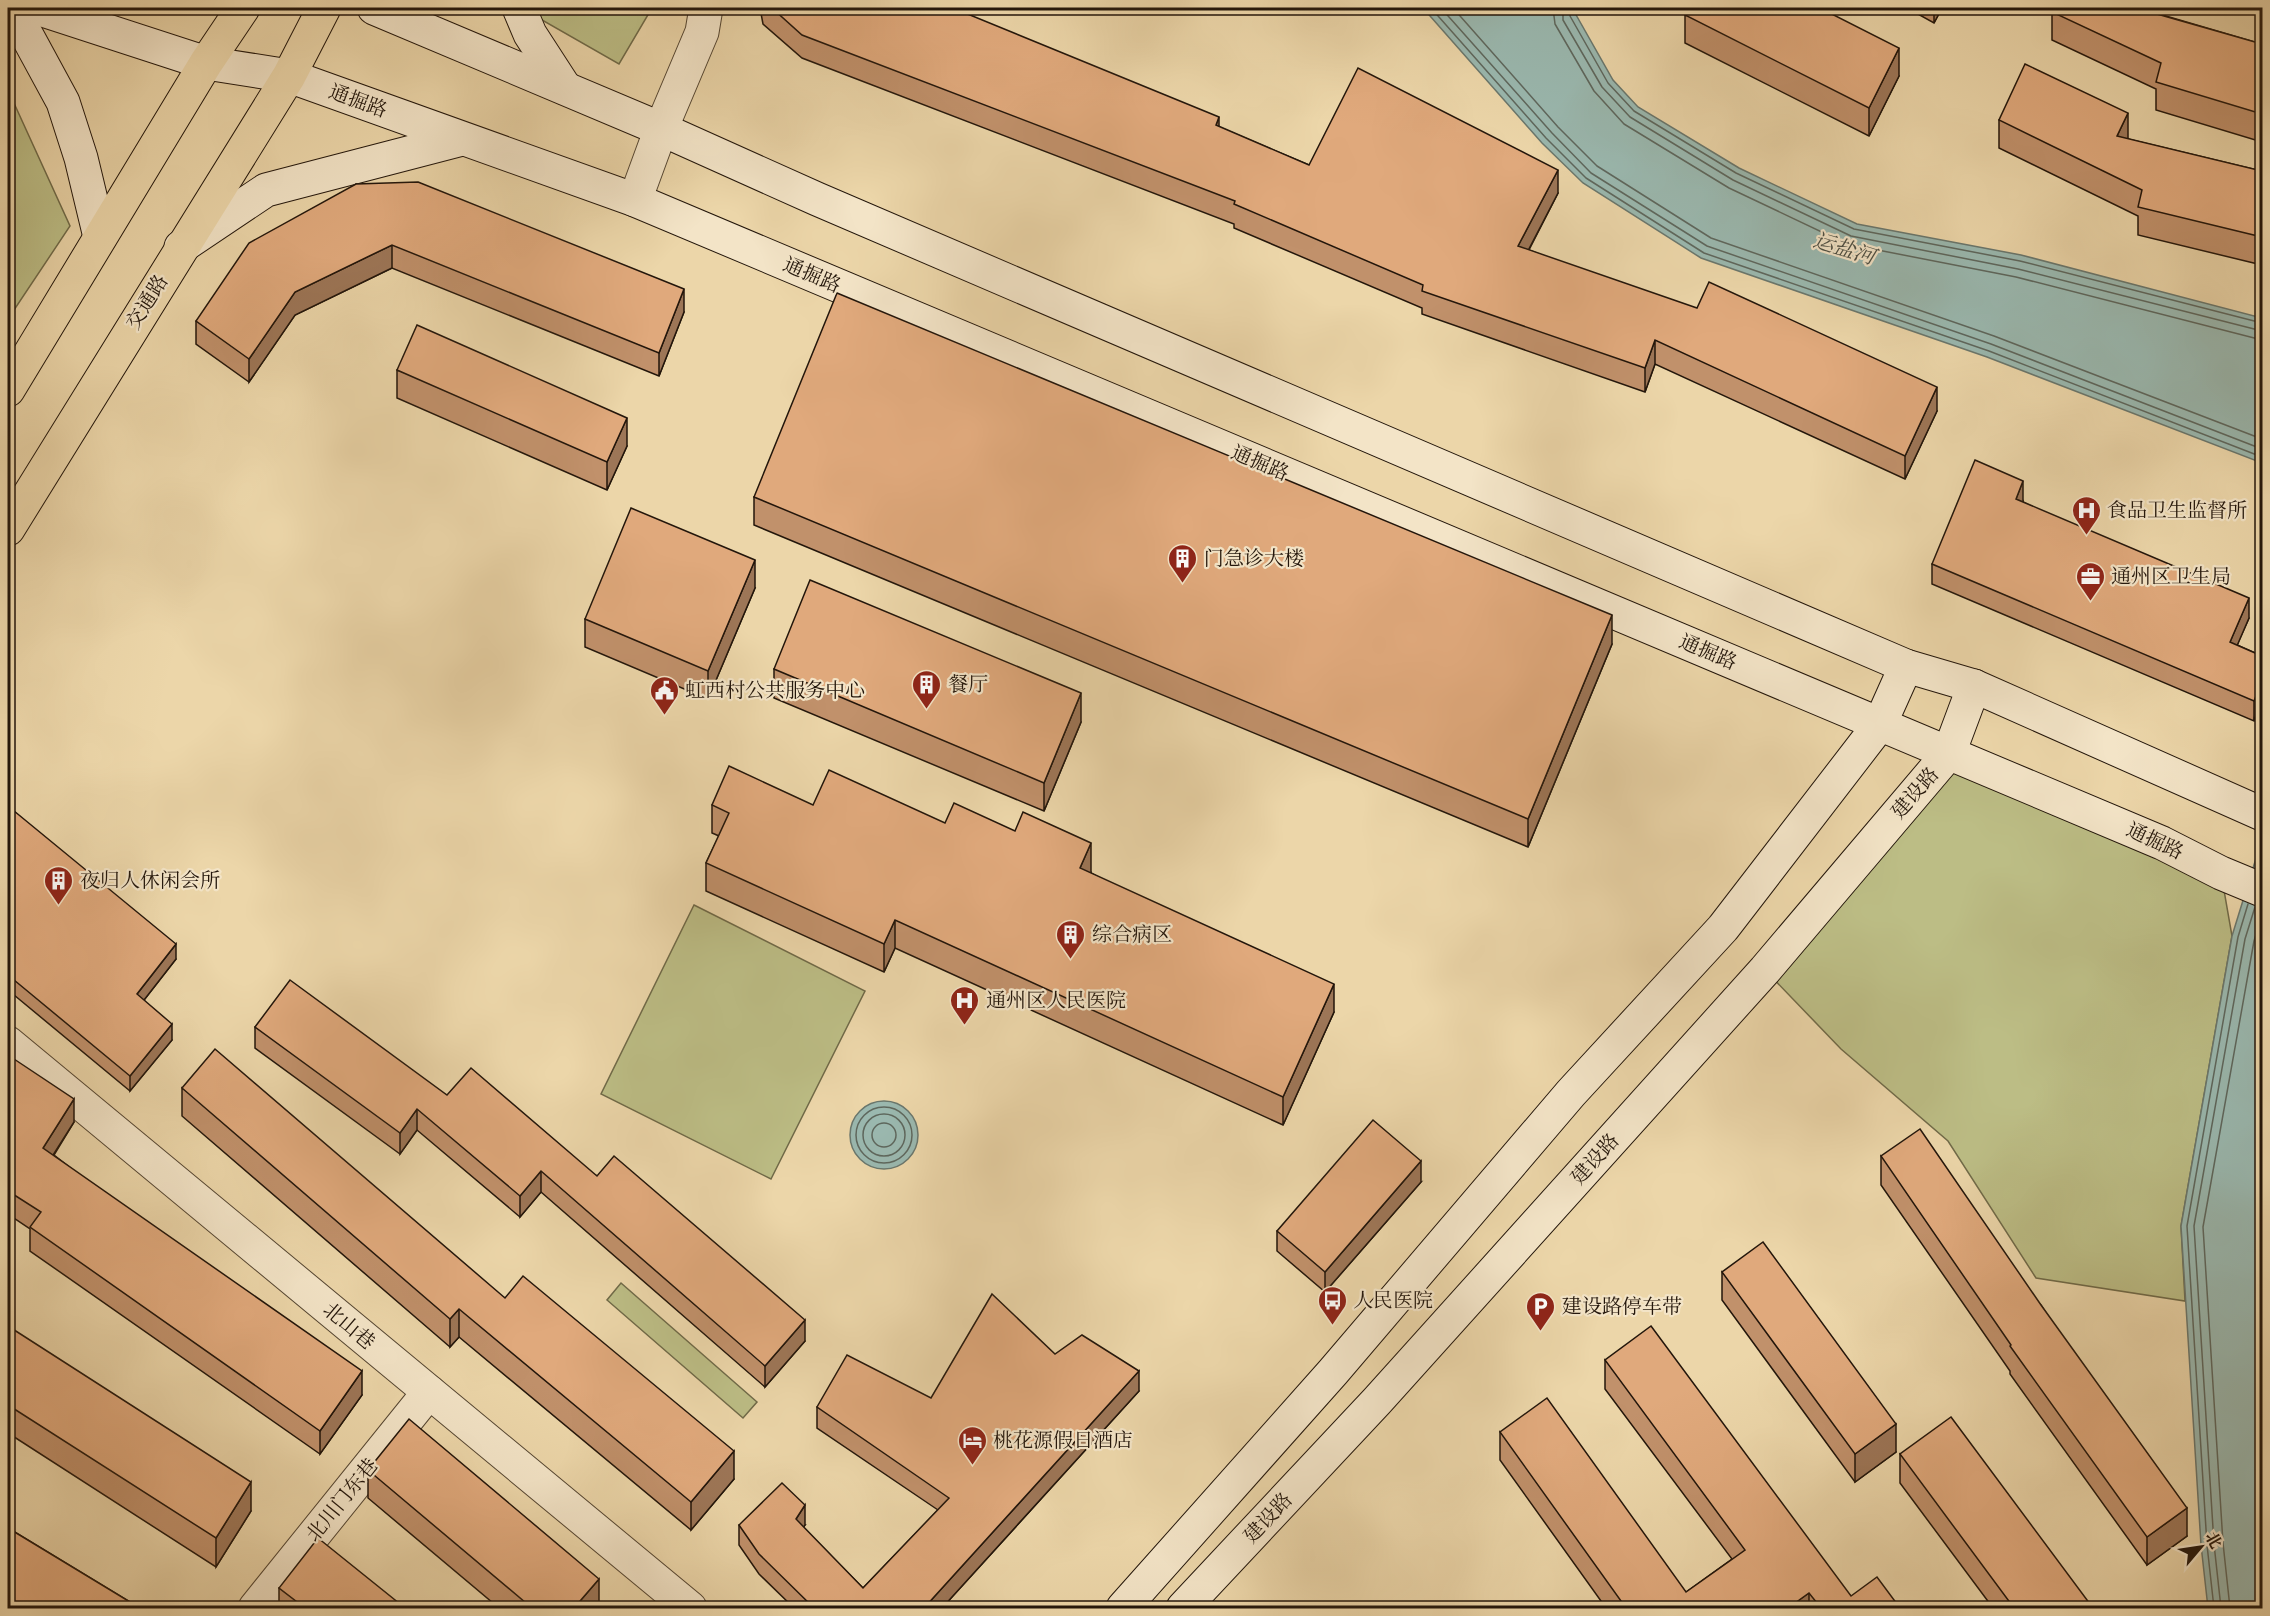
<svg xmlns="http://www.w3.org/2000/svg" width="2270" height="1616" font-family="'IM FELL Double Pica','Noto Serif SC',serif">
<rect width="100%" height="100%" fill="#ecd6a9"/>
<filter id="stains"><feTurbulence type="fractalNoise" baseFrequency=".00333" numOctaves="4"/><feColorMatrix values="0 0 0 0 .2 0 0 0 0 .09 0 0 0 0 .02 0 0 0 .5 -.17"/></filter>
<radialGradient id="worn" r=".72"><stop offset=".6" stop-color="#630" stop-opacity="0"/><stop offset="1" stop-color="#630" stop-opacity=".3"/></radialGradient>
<!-- green -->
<g fill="#bcbd85" stroke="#706a48" stroke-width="1.5">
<path d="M 521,8 L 652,8 L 619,64 Z"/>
<path d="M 8,90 L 70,226 L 8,319 Z"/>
<path d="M 1949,753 L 2221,873 L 2232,936 L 2181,1226 L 2185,1301 L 2036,1278 L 1948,1141 L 1841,1049 L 1765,970 Z"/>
<path d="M 694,905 L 865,991 L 771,1179 L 601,1094 Z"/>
<path d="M 621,1283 L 757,1402 L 743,1418 L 607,1300 Z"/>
</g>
<!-- water -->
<g fill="#9ab8af" stroke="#6a776d" stroke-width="1.5">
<path d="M 1423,8 L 1577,8 L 1575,13 L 1613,80 L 1638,107 L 1739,168 L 1857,224 L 2021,255 L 2262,318 L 2262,463 L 1987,357 L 1701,258 L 1583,183 L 1542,143 Z"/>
<path d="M 2262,839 L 2262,1608 L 2208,1608 L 2201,1545 L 2181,1226 L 2232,936 Z"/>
<circle cx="884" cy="1135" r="34"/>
</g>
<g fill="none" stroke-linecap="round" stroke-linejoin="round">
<!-- shore -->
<g stroke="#5e675d" stroke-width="1.5">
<path d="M 1431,8 L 1546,138 L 1586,178 L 1704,253 L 1989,351 L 2262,457"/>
<path d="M 1441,8 L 1552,133 L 1591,173 L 1707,246 L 1991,344 L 2262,449"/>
<path d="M 1453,8 L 1558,127 L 1597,166 L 1711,238 L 1994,336 L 2262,439"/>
<path d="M 1553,8 L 1555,24 L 1594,91 L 1624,124 L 1729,188 L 1847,244 L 2016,277 L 2262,340"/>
<path d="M 1563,8 L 1563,20 L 1602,87 L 1630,117 L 1733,180 L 1851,236 L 2018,269 L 2262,331"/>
<path d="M 1571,8 L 1570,16 L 1608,83 L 1634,111 L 1736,173 L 1854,229 L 2020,261 L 2262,323"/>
<circle cx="884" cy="1135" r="28"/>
<circle cx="884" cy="1135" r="21"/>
<circle cx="884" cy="1135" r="12"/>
<path d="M 2214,1608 L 2207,1545 L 2187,1226 L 2238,937 L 2248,904"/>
<path d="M 2221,1608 L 2214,1544 L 2194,1226 L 2245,939 L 2255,907"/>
<path d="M 2230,1608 L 2223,1543 L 2203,1227 L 2254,941 L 2262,914"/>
</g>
<defs>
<g id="street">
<path d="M 635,200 L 661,129 L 702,32 L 706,8"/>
<path d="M 8,1043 L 690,1608"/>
<path d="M 255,1608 L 429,1392"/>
</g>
<g id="secondary">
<path d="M 12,8 L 63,102 L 81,158 L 100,237"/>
<path d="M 37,8 L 206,63 L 289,76 L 635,200 L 2162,843 L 2221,873 L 2262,890"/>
<path d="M 374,8 L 661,129 L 817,199 L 1906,666 L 1974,686 L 2262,814"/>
<path d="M 519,8 L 530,34 L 565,88"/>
<path d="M 181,247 L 266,190 L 462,139"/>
<path d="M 1123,1608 L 1333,1372 L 1571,1093 L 1723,928 L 1880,724 L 1906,666"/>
<path d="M 1183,1608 L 1377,1401 L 1765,970 L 1949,753 L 1974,686"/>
</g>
<g id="primary">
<path d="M 8,390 L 206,63 L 243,8"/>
<path d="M 8,529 L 289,76 L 324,8"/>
</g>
</defs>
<!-- street casing -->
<use href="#street" stroke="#554632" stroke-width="35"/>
<!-- secondary casing -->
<use href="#secondary" stroke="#23160b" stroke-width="35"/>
<!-- primary casing -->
<use href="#primary" stroke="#23160b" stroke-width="35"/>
<!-- street -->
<use href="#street" stroke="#f3e4c7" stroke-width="33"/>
<!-- secondary -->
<use href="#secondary" stroke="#f3e4c7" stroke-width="33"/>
<!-- primary -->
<use href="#primary" stroke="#ecd6a9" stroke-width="33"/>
</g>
<!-- wall -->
<g fill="#c1916b" stroke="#23160b" stroke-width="1.5">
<path d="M 760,8 L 953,8 L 1219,127 L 1309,165 L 1558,193 L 1529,250 L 1937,411 L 1905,479 L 1655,364 L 1645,392 L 1422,314 L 1422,308 L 1234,228 L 1234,224 L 802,58 L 763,24 Z"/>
<path d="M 1907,8 L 1942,8 L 1934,23 Z"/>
<path d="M 2159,8 L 2159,14 L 2262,44 L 2262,142 L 2156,110 L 2156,89 L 2052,40 L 2052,12 Z"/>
<path d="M 1685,15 L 1899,76 L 1869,136 L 1685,43 Z"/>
<path d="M 1999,120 L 2128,139 L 2262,171 L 2262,265 L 2138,235 L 2138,216 L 1999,148 Z"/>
<path d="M 356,184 L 684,312 L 659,376 L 392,268 L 295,315 L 249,382 L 196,344 L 196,321 Z"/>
<path d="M 397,370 L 627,446 L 607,490 L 397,398 Z"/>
<path d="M 754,497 L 1612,644 L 1528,847 L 754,525 Z"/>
<path d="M 2023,501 L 2023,502 L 2249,618 L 2237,645 L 2262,656 L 2254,721 L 1932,584 L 1932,564 Z"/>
<path d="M 755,588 L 708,699 L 585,647 L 585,619 Z"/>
<path d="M 774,669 L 1081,722 L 1044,811 L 774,698 Z"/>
<path d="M 712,805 L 813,805 L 945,823 L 1091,872 L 1091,873 L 1334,1012 L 1283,1125 L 895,948 L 884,972 L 706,891 L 706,863 L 719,836 L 712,833 Z"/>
<path d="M 8,806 L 176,959 L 144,1000 L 172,1040 L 130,1091 L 8,990 Z"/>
<path d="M 255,1027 L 447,1095 L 597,1176 L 805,1341 L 765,1387 L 541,1192 L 520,1217 L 417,1130 L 400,1154 L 255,1048 Z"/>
<path d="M 8,1055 L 74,1122 L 54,1155 L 362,1395 L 320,1454 L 30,1251 L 30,1229 L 8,1214 Z"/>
<path d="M 182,1088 L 505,1298 L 734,1479 L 691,1530 L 459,1337 L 450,1347 L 182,1116 Z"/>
<path d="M 1881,1156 L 2041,1305 L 2187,1536 L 2147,1565 L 2010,1374 L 2010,1371 L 1881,1185 Z"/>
<path d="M 1421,1182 L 1325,1292 L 1277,1251 L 1277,1231 Z"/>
<path d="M 1722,1272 L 1896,1452 L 1855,1482 L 1722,1300 Z"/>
<path d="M 8,1326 L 251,1511 L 216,1567 L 8,1433 Z"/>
<path d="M 1055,1354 L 1139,1391 L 942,1608 L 794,1608 L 759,1574 L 739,1545 L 739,1525 L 805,1525 L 803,1527 L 863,1588 L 938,1510 L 817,1428 L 817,1407 L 931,1398 Z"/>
<path d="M 1605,1360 L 1851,1596 L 1900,1608 L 1606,1608 L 1500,1460 L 1500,1432 L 1686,1592 L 1732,1559 L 1605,1389 Z"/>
<path d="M 1900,1454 L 2093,1608 L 1993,1608 L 1900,1483 Z"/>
<path d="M 368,1470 L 599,1607 L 598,1608 L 499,1608 L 368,1498 Z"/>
<path d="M 8,1528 L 140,1608 L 8,1608 Z"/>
<path d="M 279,1588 L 405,1608 L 279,1608 Z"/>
</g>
<!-- shaded-wall -->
<g fill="#9d7657" stroke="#23160b" stroke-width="1.5">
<path d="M 1934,8 L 1942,8 L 1934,23 Z"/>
<path d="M 2152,8 L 2159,8 L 2159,21 L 2150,12 Z"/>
<path d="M 1899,48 L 1899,76 L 1869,136 L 1869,108 Z"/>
<path d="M 2128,113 L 2128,142 L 2117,136 Z"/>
<path d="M 1219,117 L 1219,140 L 1216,125 Z"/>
<path d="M 1558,170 L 1558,193 L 1518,270 L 1518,246 Z"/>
<path d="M 392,245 L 392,268 L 295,315 L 249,382 L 249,359 L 295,292 Z"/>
<path d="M 684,289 L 684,312 L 659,376 L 659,353 Z"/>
<path d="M 1655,340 L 1655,364 L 1645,392 L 1645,368 Z"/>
<path d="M 1937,387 L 1937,411 L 1905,479 L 1905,456 Z"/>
<path d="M 627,418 L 627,446 L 607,490 L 607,462 Z"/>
<path d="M 2023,481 L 2023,501 L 2016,519 L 2016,499 Z"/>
<path d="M 755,560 L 755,588 L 708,699 L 708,671 Z"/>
<path d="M 2249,598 L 2249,618 L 2230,662 L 2230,642 Z"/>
<path d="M 1612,615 L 1612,644 L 1528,847 L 1528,819 Z"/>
<path d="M 2262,681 L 2262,701 L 2254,721 L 2254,701 Z"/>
<path d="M 1081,693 L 1081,722 L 1044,811 L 1044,783 Z"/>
<path d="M 1091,843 L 1091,872 L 1080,896 L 1080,868 Z"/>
<path d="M 895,920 L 895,948 L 884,972 L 884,944 Z"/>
<path d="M 176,944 L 176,959 L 137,1009 L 137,994 Z"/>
<path d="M 1334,984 L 1334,1012 L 1283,1125 L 1283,1097 Z"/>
<path d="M 172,1024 L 172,1040 L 130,1091 L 130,1076 Z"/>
<path d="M 74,1099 L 74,1122 L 43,1171 L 43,1148 Z"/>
<path d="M 417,1109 L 417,1130 L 400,1154 L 400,1133 Z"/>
<path d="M 1421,1161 L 1421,1182 L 1325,1292 L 1325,1272 Z"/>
<path d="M 541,1171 L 541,1192 L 520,1217 L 520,1196 Z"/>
<path d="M 459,1309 L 459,1337 L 450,1347 L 450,1319 Z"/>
<path d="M 805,1320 L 805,1341 L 765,1387 L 765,1366 Z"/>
<path d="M 362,1371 L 362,1395 L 320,1454 L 320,1431 Z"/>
<path d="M 1139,1371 L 1139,1391 L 942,1608 L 924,1608 Z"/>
<path d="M 1896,1424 L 1896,1452 L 1855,1482 L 1855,1454 Z"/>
<path d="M 734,1451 L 734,1479 L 691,1530 L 691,1502 Z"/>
<path d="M 251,1482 L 251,1511 L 216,1567 L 216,1538 Z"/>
<path d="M 805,1505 L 805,1525 L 796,1539 L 796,1519 Z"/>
<path d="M 2187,1508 L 2187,1536 L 2147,1565 L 2147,1537 Z"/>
<path d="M 599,1579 L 599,1607 L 598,1608 L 574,1608 Z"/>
<path d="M 1809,1593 L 1809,1608 L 1788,1608 Z"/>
</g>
<!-- building -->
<g fill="#e0a97c" stroke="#23160b" stroke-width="1.5">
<path d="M 772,8 L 953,8 L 1219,117 L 1216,125 L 1309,165 L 1358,68 L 1558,170 L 1518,246 L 1697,308 L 1709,282 L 1937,387 L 1905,456 L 1655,340 L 1645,368 L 1422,291 L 1423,285 L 1234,204 L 1235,201 L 802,35 Z"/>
<path d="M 1689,8 L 1820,8 L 1899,48 L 1869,108 L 1685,15 Z"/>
<path d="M 2054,8 L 2152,8 L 2150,12 L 2262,44 L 2262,114 L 2156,82 L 2161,63 L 2052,12 Z"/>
<path d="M 2025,64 L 2128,113 L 2117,136 L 2262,171 L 2262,237 L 2138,207 L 2142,190 L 1999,120 Z"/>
<path d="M 418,182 L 684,289 L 659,353 L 392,245 L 295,292 L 249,359 L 196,321 L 249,243 L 356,184 Z"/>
<path d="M 837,293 L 1612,615 L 1528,819 L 754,497 Z"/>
<path d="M 417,325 L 627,418 L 607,462 L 397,370 Z"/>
<path d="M 1975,460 L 2023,481 L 2016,499 L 2249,598 L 2230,642 L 2262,656 L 2262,681 L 2254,701 L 1932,564 Z"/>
<path d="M 631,508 L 755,560 L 708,671 L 585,619 Z"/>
<path d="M 810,580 L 1081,693 L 1044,783 L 774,669 Z"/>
<path d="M 729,766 L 813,805 L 829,770 L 945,823 L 954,803 L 1015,831 L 1023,812 L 1091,843 L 1080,868 L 1334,984 L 1283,1097 L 895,920 L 884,944 L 706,863 L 729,813 L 712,805 Z"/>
<path d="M 8,806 L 176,944 L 137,994 L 172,1024 L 130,1076 L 8,975 Z"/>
<path d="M 290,980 L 447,1095 L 471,1068 L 597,1176 L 614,1156 L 805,1320 L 765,1366 L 541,1171 L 520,1196 L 417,1109 L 400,1133 L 255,1027 Z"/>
<path d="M 215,1049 L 505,1298 L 523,1276 L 734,1451 L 691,1502 L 459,1309 L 450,1319 L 182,1088 Z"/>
<path d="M 8,1055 L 74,1099 L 43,1148 L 362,1371 L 320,1431 L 30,1227 L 41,1212 L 8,1191 Z"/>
<path d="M 1373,1120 L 1421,1161 L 1325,1272 L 1277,1231 Z"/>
<path d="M 1920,1129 L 2041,1305 L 2187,1508 L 2147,1537 L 2010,1346 L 2011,1345 L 1881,1156 Z"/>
<path d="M 1763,1242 L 1896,1424 L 1855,1454 L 1722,1272 Z"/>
<path d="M 992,1294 L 1055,1354 L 1082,1335 L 1139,1371 L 924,1608 L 814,1608 L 759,1554 L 739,1525 L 782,1483 L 805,1505 L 796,1519 L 863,1588 L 949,1498 L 817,1407 L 847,1355 L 931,1398 Z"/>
<path d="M 8,1326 L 251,1482 L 216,1538 L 8,1405 Z"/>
<path d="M 1651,1326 L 1851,1596 L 1877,1577 L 1900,1608 L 1821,1608 L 1809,1593 L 1788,1608 L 1626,1608 L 1500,1432 L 1547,1398 L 1686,1592 L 1745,1550 L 1605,1360 Z"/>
<path d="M 1951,1417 L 2093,1608 L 2014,1608 L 1900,1454 Z"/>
<path d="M 409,1419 L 599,1579 L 574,1608 L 532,1608 L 368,1470 Z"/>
<path d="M 8,1528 L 140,1608 L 26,1608 L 8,1597 Z"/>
<path d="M 318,1538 L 405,1608 L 305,1608 L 279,1588 Z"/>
<path d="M 676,1605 L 680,1608 L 673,1608 Z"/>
</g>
<!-- icons -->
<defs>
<symbol id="hospital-pin" viewBox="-11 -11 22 30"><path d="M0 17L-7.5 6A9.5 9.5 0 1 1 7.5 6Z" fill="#8f2418" stroke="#f3e4c7"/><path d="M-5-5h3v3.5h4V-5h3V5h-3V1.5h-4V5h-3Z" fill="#fff"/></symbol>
<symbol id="building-pin" viewBox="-11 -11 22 30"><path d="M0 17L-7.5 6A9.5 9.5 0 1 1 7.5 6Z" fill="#8f2418" stroke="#f3e4c7"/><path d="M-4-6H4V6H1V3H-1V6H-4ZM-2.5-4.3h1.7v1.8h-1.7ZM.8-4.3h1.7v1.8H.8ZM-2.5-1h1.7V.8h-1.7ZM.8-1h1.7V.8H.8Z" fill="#fff"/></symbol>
<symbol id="office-pin" viewBox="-11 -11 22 30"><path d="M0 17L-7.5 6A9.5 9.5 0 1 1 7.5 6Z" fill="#8f2418" stroke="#f3e4c7"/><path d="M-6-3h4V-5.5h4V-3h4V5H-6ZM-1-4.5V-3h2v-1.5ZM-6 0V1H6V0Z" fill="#fff"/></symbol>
<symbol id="civic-pin" viewBox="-11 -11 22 30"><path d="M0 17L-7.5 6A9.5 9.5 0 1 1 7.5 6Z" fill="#8f2418" stroke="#f3e4c7"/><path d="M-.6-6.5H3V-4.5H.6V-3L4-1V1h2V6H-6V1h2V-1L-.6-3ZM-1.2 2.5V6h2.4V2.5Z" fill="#fff"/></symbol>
<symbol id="bus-pin" viewBox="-11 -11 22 30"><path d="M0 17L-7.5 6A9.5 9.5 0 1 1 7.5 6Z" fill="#8f2418" stroke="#f3e4c7"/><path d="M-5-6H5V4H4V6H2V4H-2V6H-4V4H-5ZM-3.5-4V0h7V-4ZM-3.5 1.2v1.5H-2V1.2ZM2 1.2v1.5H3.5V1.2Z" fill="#fff"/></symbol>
<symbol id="parking-pin" viewBox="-11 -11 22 30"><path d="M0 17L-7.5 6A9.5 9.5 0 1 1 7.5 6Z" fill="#8f2418" stroke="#f3e4c7"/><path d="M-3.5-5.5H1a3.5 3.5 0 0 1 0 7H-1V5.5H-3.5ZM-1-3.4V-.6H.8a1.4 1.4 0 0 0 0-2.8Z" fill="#fff"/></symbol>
<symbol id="hotel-pin" viewBox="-11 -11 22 30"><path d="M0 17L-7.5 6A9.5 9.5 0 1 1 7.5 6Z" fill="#8f2418" stroke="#f3e4c7"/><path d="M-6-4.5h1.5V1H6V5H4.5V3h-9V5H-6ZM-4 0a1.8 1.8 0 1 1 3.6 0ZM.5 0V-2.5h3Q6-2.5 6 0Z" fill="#fff"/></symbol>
</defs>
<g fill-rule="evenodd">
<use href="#hospital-pin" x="2070" y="494" width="33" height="45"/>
<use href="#building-pin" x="1166" y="542" width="33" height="45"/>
<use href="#office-pin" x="2074" y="560" width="33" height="45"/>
<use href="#building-pin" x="910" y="668" width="33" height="45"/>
<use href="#civic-pin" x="648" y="674" width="33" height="45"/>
<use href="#building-pin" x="42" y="864" width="33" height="45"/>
<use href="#building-pin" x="1054" y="918" width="33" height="45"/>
<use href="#hospital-pin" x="948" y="984" width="33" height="45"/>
<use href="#bus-pin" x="1316" y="1284" width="33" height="45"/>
<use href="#parking-pin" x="1524" y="1290" width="33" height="45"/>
<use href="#hotel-pin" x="956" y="1424" width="33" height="45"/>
</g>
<g text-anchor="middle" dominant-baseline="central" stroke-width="4.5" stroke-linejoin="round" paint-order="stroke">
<!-- street labels -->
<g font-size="20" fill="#23160b" stroke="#f3e4c7">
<text transform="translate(358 101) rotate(20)">通掘路</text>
<text transform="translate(812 275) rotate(23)">通掘路</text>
<text transform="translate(147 302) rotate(-58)">交通路</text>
<text transform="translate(1260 463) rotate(23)">通掘路</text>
<text transform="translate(1708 652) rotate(23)">通掘路</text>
<text transform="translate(1915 793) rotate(-49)">建设路</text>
<text transform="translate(2155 841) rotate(25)">通掘路</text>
<text transform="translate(1595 1159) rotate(-48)">建设路</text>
<text transform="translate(349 1326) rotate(40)">北山巷</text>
<text transform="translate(342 1500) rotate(-51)">北川门东巷</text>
<text transform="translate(1268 1518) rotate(-47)">建设路</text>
</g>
<!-- poi labels -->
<g font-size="20" fill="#23160b" stroke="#f3e4c7" text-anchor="start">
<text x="2107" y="510">食品卫生监督所</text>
<text x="1204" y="558">门急诊大楼</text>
<text x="2111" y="576">通州区卫生局</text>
<text x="948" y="684">餐厅</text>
<text x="685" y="690">虹西村公共服务中心</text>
<text x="80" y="880">夜归人休闲会所</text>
<text x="1092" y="934">综合病区</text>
<text x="986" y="1000">通州区人民医院</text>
<text x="1353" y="1300">人民医院</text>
<text x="1562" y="1306">建设路停车带</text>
<text x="993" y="1440">桃花源假日酒店</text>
</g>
<!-- water labels -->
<g font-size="21" font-style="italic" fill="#4d4f44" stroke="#f3e4c7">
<text transform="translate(1844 249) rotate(17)">运盐河</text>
</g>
</g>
<!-- margin -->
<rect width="2270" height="1616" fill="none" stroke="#ecd6a9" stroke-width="30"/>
<rect x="9" y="9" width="2252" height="1598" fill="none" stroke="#23160b" stroke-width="3"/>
<rect x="15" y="15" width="2240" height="1586" fill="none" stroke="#23160b" stroke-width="1.5"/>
<!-- north arrow -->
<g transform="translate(2201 1547) rotate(61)" stroke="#f3e4c7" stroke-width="4.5" paint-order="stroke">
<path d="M0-4.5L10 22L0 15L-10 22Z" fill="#23160b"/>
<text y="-9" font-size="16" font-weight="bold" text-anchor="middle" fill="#23160b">北</text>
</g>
<rect width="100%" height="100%" filter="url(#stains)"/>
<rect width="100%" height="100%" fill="url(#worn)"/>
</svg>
